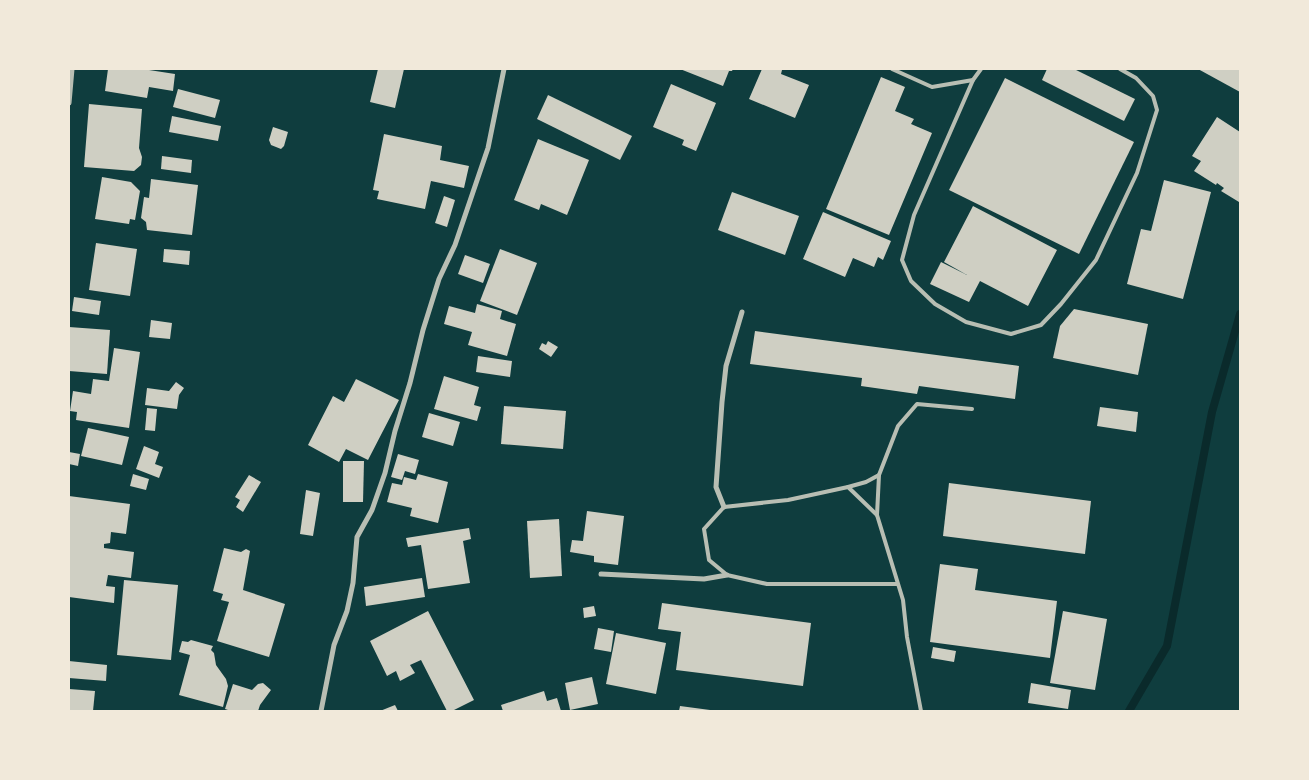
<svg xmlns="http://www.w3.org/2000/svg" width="1309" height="780" font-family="'Times New Roman',serif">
<rect width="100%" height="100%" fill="#0f3d3e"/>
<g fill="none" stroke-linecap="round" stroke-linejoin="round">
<!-- stream -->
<path stroke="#0a2a2b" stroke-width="8" d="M 1129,711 L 1167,646 L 1212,412 L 1240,314"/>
</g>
<!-- building -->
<g fill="#cfcfc3">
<path d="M 108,69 L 149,69 L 149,70 L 175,74 L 173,91 L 149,87 L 147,98 L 105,91 Z"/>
<path d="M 378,69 L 404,69 L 395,108 L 370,102 Z"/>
<path d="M 680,69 L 733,69 L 732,71 L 729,71 L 723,86 Z"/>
<path d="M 762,69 L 780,69 L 782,70 L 781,74 L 809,85 L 795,118 L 749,99 Z"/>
<path d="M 1047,69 L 1074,69 L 1135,99 L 1124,121 L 1042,80 Z"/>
<path d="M 1198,69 L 1240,69 L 1240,92 Z"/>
<path d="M 881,77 L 905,87 L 895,111 L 914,119 L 911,124 L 932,133 L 889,235 L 826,209 Z"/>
<path d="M 1005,78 L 1134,142 L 1079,254 L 949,190 Z"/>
<path d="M 671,84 L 716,103 L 696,151 L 682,145 L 684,140 L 653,127 Z"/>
<path d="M 178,89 L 220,100 L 215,118 L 173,107 Z"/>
<path d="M 548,95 L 632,136 L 620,160 L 537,119 Z"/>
<path d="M 89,104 L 142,109 L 139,148 L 142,157 L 141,165 L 134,171 L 84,167 Z"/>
<path d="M 172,116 L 221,126 L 218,141 L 169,132 Z"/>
<path d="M 1217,117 L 1240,132 L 1239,202 L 1221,191 L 1224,188 L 1217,183 L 1216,185 L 1194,171 L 1201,161 L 1192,156 Z"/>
<path d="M 273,127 L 288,132 L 284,146 L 281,149 L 271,145 L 269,140 Z"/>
<path d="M 384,134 L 442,146 L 440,160 L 469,166 L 464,188 L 431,181 L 425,209 L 377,199 L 379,191 L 373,190 Z"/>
<path d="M 538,139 L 589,160 L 567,215 L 541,204 L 539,210 L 514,200 Z"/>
<path d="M 162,156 L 192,160 L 191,173 L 161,169 Z"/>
<path d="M 102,177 L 131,182 L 140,191 L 135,220 L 130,219 L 129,224 L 95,219 Z"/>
<path d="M 151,179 L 198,185 L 192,235 L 147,230 L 146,222 L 141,218 L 144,197 L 149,198 Z"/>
<path d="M 1164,180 L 1211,192 L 1183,299 L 1127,284 L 1141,229 L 1151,231 Z"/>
<path d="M 732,192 L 799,216 L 785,255 L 718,230 Z"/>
<path d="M 444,196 L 455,200 L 447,227 L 435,223 Z"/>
<path d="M 973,206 L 1057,250 L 1028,306 L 980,281 L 969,302 L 930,284 L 941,262 L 967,275 L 944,262 Z"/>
<path d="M 823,212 L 891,241 L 883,260 L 878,257 L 874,267 L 853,258 L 845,277 L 803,259 Z"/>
<path d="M 96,243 L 137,249 L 130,296 L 89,290 Z"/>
<path d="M 164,249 L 190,251 L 189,265 L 163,262 Z"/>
<path d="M 500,249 L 537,263 L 517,315 L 480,301 Z"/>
<path d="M 465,255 L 490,264 L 483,283 L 458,274 Z"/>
<path d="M 74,297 L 101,301 L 99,315 L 72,311 Z"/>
<path d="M 477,304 L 502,311 L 500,319 L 516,324 L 507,356 L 468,345 L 472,332 L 444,324 L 449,306 L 475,313 Z"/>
<path d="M 1074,309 L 1148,324 L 1138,375 L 1053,358 L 1060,326 Z"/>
<path d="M 151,320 L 172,323 L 170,339 L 149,337 Z"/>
<path d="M 69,327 L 110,330 L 107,374 L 69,371 Z"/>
<path d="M 755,331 L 1019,366 L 1015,399 L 919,386 L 917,394 L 861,386 L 862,378 L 750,364 Z"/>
<path d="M 548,341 L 558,347 L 551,357 L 539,349 L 542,343 L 546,345 Z"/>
<path d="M 114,348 L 140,352 L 129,428 L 76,420 L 77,412 L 70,411 L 73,391 L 91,394 L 93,379 L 109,381 Z"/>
<path d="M 478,356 L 512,361 L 510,377 L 476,372 Z"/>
<path d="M 444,376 L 479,387 L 474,405 L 481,407 L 477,421 L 434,409 Z"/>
<path d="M 356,379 L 399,400 L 368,460 L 346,449 L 339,462 L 308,445 L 333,396 L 344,402 Z"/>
<path d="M 176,382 L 184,388 L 179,395 L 177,409 L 145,405 L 147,388 L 169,391 Z"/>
<path d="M 504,406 L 566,411 L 563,449 L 501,444 Z"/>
<path d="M 1100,407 L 1138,412 L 1136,432 L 1097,426 Z"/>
<path d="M 147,408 L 157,409 L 155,431 L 145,430 Z"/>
<path d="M 429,413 L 460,422 L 453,446 L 422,437 Z"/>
<path d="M 88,428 L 129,437 L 122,465 L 81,456 Z"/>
<path d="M 144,446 L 159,452 L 155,464 L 163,467 L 159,478 L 136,469 Z"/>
<path d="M 69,452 L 80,454 L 78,466 L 69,464 Z"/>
<path d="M 398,454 L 419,460 L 415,474 L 405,471 L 402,480 L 391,477 Z"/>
<path d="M 343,461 L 364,461 L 363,502 L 343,502 Z"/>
<path d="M 133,474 L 149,479 L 146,490 L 130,486 Z"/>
<path d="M 418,474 L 448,482 L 438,523 L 410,516 L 412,508 L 387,502 L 392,483 L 402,485 L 404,477 L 416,480 Z"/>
<path d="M 249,475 L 261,482 L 243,512 L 236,507 L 240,500 L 235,497 Z"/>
<path d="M 949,483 L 1091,501 L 1085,554 L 943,536 Z"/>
<path d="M 306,490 L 320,493 L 313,536 L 300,534 Z"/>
<path d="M 69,496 L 130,504 L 126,534 L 111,532 L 110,543 L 104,544 L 104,548 L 134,552 L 131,578 L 108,575 L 106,586 L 115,587 L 114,603 L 69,597 Z"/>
<path d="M 587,511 L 624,516 L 618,565 L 594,562 L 594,556 L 570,552 L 572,540 L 583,541 Z"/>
<path d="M 559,519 L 562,576 L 530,578 L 527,521 Z"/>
<path d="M 469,528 L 471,539 L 463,541 L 470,583 L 428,589 L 421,545 L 408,547 L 406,538 Z"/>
<path d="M 224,548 L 241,552 L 246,549 L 250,551 L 243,590 L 285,604 L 269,657 L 217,641 L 229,602 L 221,600 L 223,594 L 213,591 Z"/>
<path d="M 940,564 L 978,569 L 975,590 L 1057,601 L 1050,658 L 930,642 Z"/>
<path d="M 422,578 L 425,597 L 366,606 L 364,587 Z"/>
<path d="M 124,580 L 178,585 L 171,660 L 117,655 Z"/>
<path d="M 662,603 L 811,623 L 803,686 L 676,670 L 681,632 L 658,629 Z"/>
<path d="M 594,606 L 596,616 L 584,618 L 583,608 Z"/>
<path d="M 428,611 L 474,700 L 452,711 L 447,711 L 421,660 L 410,665 L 415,673 L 400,681 L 396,671 L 387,676 L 370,641 Z"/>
<path d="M 1063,611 L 1107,619 L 1095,690 L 1050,683 Z"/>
<path d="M 598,628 L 614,631 L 611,652 L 594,649 Z"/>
<path d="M 616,633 L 666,643 L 656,694 L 606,684 Z"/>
<path d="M 191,640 L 213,646 L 211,650 L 214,653 L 216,665 L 226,679 L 228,686 L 223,707 L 179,695 L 190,655 L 179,652 L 182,641 L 188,642 Z"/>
<path d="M 933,647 L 956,651 L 954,662 L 931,658 Z"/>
<path d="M 69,661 L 107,665 L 106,681 L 69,678 Z"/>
<path d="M 592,677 L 598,704 L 570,710 L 565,683 Z"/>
<path d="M 263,683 L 271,690 L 260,705 L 258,711 L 231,711 L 225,709 L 233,684 L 252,690 L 258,684 Z"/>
<path d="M 1031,683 L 1071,690 L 1068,709 L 1028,703 Z"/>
<path d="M 69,689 L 95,691 L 93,711 L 69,711 Z"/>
<path d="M 544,691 L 547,701 L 557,698 L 561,711 L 503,711 L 501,705 Z"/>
<path d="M 395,705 L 398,711 L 380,711 Z"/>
<path d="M 680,706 L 710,710 L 710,711 L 679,711 Z"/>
</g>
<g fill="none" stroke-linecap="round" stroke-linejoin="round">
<!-- service -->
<g stroke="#b8beb3" stroke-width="4">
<path d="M 892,69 L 932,87 L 973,80"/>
<path d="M 981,69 L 973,80 L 914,215 L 902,260 L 911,281 L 935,304 L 966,322 L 1011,334 L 1041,325 L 1061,304 L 1096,260 L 1137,173 L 1157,110 L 1153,96 L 1136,78 L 1120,69"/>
<path d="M 848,487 L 866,482 L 879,475"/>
<path d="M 877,515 L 879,475 L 898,426 L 917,404 L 972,409"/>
<path d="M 898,584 L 767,584 L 727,575 L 709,560 L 704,529 L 724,507 L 788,500 L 848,487 L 877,515 L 903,600 L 907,637 L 921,711"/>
</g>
<!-- minor -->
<g stroke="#b8beb3" stroke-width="5">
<path d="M 69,103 L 72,69"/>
<path d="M 724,507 L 716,487 L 722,402 L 726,366 L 742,312"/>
<path d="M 601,574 L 704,579 L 727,575"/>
<path d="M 321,711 L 334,645 L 347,611 L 353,583 L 357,537 L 372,510 L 385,473 L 395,431 L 410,383 L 423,330 L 439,279 L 455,245 L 488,148 L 504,69"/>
</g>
</g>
<!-- border -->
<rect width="1309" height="780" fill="none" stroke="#f1e9da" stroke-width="140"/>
</svg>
